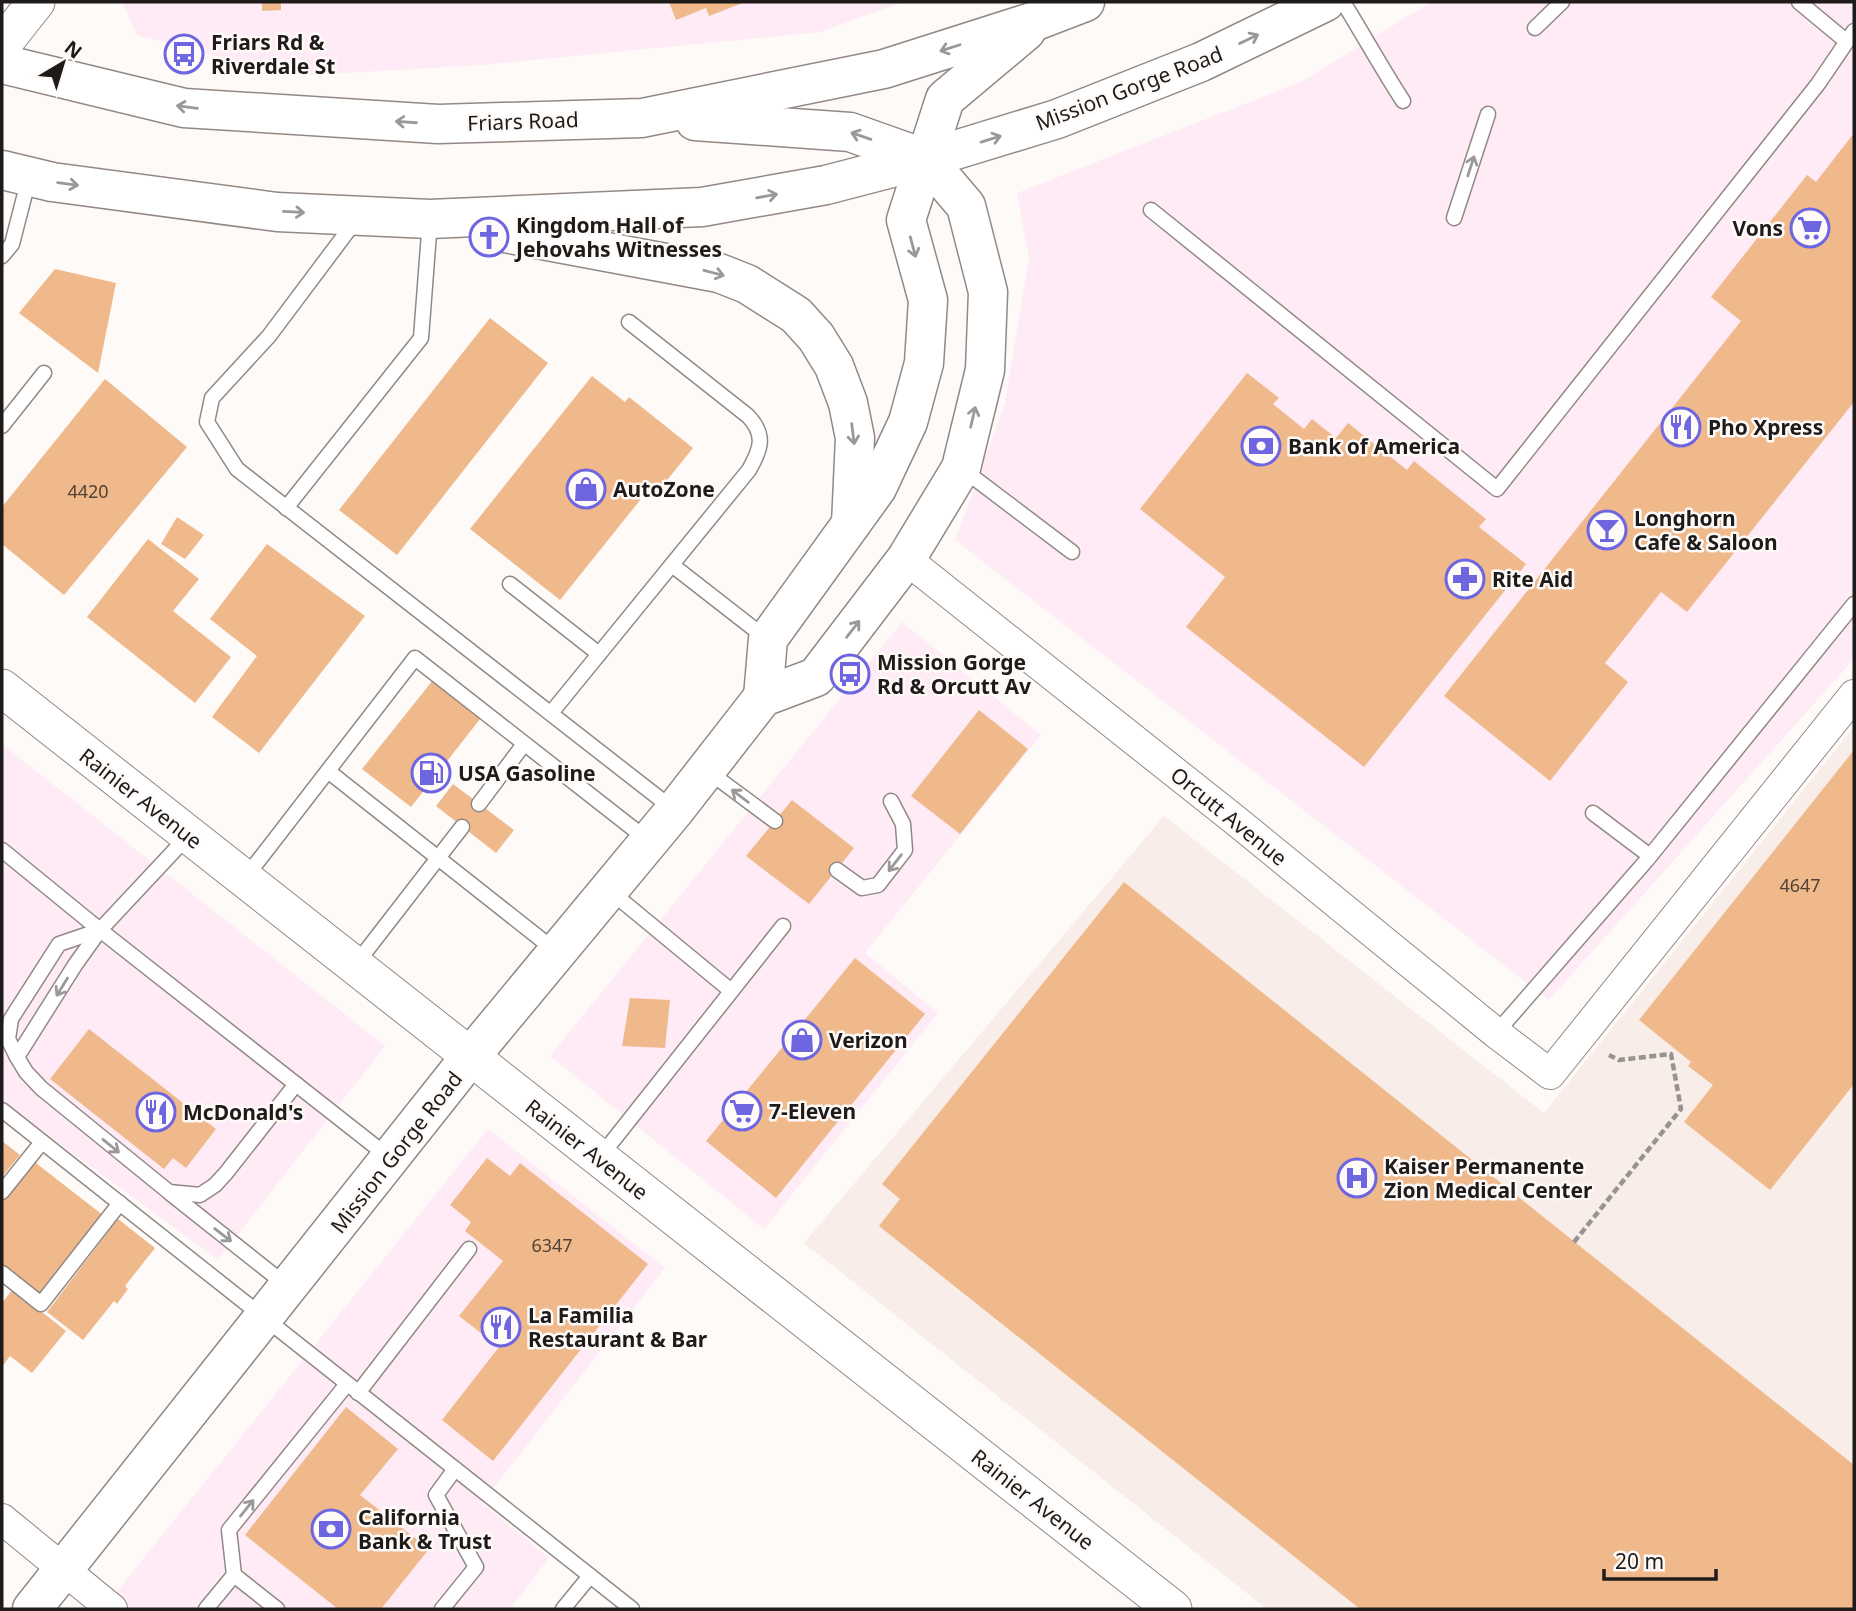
<svg xmlns="http://www.w3.org/2000/svg" width="1856" height="1611" font-family="'Noto Sans',sans-serif">
<rect width="100%" height="100%" fill="#fefaf8"/>
<!-- commercial -->
<g fill="#feebf5">
<path d="M 122,2 L 903,2 L 820,32 L 482,65 L 293,76 L 137,35 Z"/>
<path d="M 1431,2 L 1854,2 L 1854,659 L 1549,1000 L 955,540 L 1005,403 L 1029,259 L 1017,193 L 1303,81 Z"/>
<path d="M 902,622 L 1041,735 L 865,953 L 938,1013 L 764,1229 L 550,1056 Z"/>
<path d="M 2,744 L 385,1046 L 218,1260 L 2,1101 Z"/>
<path d="M 488,1129 L 665,1268 L 482,1503 L 549,1558 L 510,1609 L 103,1609 Z"/>
</g>
<!-- built -->
<path fill="#f8ede8" d="M 1854,727 L 1854,1609 L 1267,1609 L 804,1243 L 1164,816 L 1544,1113 Z"/>
<!-- building -->
<g fill="#efb98b">
<path d="M 262,2 L 281,2 L 281,10 L 262,11 Z"/>
<path d="M 669,2 L 745,2 L 709,16 L 706,8 L 676,20 Z"/>
<path d="M 1854,133 L 1854,402 L 1687,612 L 1661,592 L 1605,663 L 1628,682 L 1550,781 L 1444,696 L 1741,321 L 1711,297 L 1807,175 L 1816,182 Z"/>
<path d="M 55,269 L 116,283 L 98,373 L 19,313 Z"/>
<path d="M 490,318 L 548,363 L 397,555 L 339,510 Z"/>
<path d="M 1247,373 L 1279,398 L 1273,404 L 1304,429 L 1312,419 L 1336,438 L 1348,423 L 1407,470 L 1414,461 L 1486,519 L 1479,527 L 1526,564 L 1364,767 L 1186,627 L 1225,577 L 1140,509 Z"/>
<path d="M 592,376 L 625,402 L 629,397 L 693,448 L 660,489 L 653,484 L 560,600 L 470,529 Z"/>
<path d="M 105,379 L 187,447 L 64,595 L 2,544 L 2,507 Z"/>
<path d="M 177,517 L 204,535 L 185,559 L 161,544 Z"/>
<path d="M 148,539 L 199,579 L 173,611 L 231,657 L 195,703 L 87,617 Z"/>
<path d="M 267,544 L 365,616 L 259,753 L 212,717 L 257,656 L 210,619 Z"/>
<path d="M 437,675 L 484,714 L 411,807 L 362,769 Z"/>
<path d="M 979,710 L 1028,749 L 960,834 L 911,796 Z"/>
<path d="M 1854,750 L 1854,1084 L 1770,1190 L 1684,1122 L 1713,1085 L 1688,1066 L 1691,1062 L 1639,1020 Z"/>
<path d="M 453,784 L 514,830 L 496,853 L 436,806 Z"/>
<path d="M 792,800 L 854,848 L 809,904 L 746,856 Z"/>
<path d="M 1124,882 L 1854,1465 L 1854,1609 L 1360,1609 L 879,1226 L 900,1199 L 882,1184 Z"/>
<path d="M 855,958 L 925,1014 L 776,1198 L 706,1141 Z"/>
<path d="M 630,998 L 670,1000 L 665,1048 L 622,1046 Z"/>
<path d="M 89,1029 L 216,1129 L 186,1168 L 173,1158 L 164,1169 L 50,1079 Z"/>
<path d="M 2,1141 L 20,1155 L 2,1177 Z"/>
<path d="M 487,1158 L 510,1176 L 520,1163 L 648,1264 L 493,1461 L 442,1420 L 499,1347 L 459,1316 L 503,1261 L 465,1231 L 471,1222 L 450,1205 Z"/>
<path d="M 32,1160 L 104,1216 L 41,1296 L 2,1265 L 2,1198 Z"/>
<path d="M 118,1219 L 155,1248 L 125,1286 L 128,1289 L 117,1304 L 114,1301 L 83,1340 L 47,1312 Z"/>
<path d="M 13,1289 L 66,1331 L 32,1373 L 10,1356 L 2,1367 L 2,1303 Z"/>
<path d="M 346,1407 L 398,1449 L 360,1495 L 429,1549 L 381,1609 L 338,1609 L 245,1535 Z"/>
</g>
<g fill="none" stroke-linecap="round" stroke-linejoin="round">
<defs>
<g id="service">
<path d="M 1343,2 C 1363,34 1382,69 1403,101"/>
<path d="M 1799,2 L 1846,41"/>
<path d="M 1535,28 L 1562,2"/>
<path d="M 1151,210 L 1497,489 L 1818,84 L 1854,31"/>
<path d="M 1454,218 L 1488,114"/>
<path d="M 356,220 L 269,336 L 212,398 L 207,422 L 237,469 L 673,809"/>
<path d="M 2,256 L 12,244 L 29,178"/>
<path d="M 2,426 L 44,373"/>
<path d="M 961,468 L 1072,552"/>
<path d="M 286,508 L 421,338 L 430,220"/>
<path d="M 672,565 L 767,639"/>
<path d="M 510,584 L 599,654"/>
<path d="M 551,713 L 749,470 C 761,449 766,435 748,416 L 629,322"/>
<path d="M 328,771 L 557,952"/>
<path d="M 709,772 L 775,821"/>
<path d="M 479,804 L 524,744"/>
<path d="M 1593,813 L 1650,856"/>
<path d="M 188,836 L 100,930 L 75,965 L 17,1057 L 26,1072 L 41,1088 L 169,1192 L 200,1195 L 215,1185 L 226,1173 L 296,1084"/>
<path d="M 2,850 L 100,930 L 390,1158"/>
<path d="M 837,870 L 862,888 L 878,885 L 905,850 L 903,824 L 891,801"/>
<path d="M 245,878 L 415,658 L 649,841"/>
<path d="M 610,891 L 730,990"/>
<path d="M 356,964 L 462,827"/>
<path d="M 1496,1033 L 1646,861 L 1854,604"/>
<path d="M 17,1057 L 8,1039 L 11,1019 L 59,944 L 100,930"/>
<path d="M 2,1110 L 632,1609"/>
<path d="M 600,1157 L 783,926"/>
<path d="M 2,1192 L 42,1142"/>
<path d="M 170,1193 L 286,1285"/>
<path d="M 2,1273 L 41,1304 L 120,1203"/>
<path d="M 358,1393 L 469,1249"/>
<path d="M 234,1575 L 277,1609"/>
<path d="M 206,1609 L 234,1575 L 229,1530 L 347,1384"/>
<path d="M 442,1609 L 476,1567 L 436,1495 L 455,1469"/>
<path d="M 563,1609 L 590,1576"/>
</g>
<g id="minor">
<path d="M 906,559 L 1235,820 L 1496,1033 L 1550,1074 L 1854,695"/>
<path d="M 2,1519 L 112,1609"/>
</g>
<g id="tertiary">
<path d="M 2,45 L 36,2"/>
<path d="M 2,688 L 1173,1609"/>
</g>
<g id="primary">
<path d="M 2,64 L 184,108 L 438,124 L 642,118 L 884,69 L 1038,20 L 1085,2"/>
<path d="M 695,121 L 850,132 L 926,159"/>
<path d="M 2,170 L 52,182 L 277,212 L 430,219 L 702,207 L 826,185 L 926,159 L 1057,119 L 1201,62 L 1325,2"/>
<path d="M 494,231 L 719,273 L 747,284 L 796,315 L 816,337 L 834,366 L 848,403 L 855,438 L 851,524"/>
<path d="M 763,697 L 768,639 L 877,488 L 908,422 L 924,363 L 928,300 L 906,220 L 945,99 L 1026,31"/>
<path d="M 32,1609 L 470,1057 L 675,810 L 763,697 L 816,677 L 906,559 L 961,468 L 985,370 L 988,292 L 966,206 L 926,159"/>
</g>
</defs>
<!-- service casing -->
<use href="#service" stroke="#928984" stroke-width="17"/>
<!-- minor casing -->
<use href="#minor" stroke="#928984" stroke-width="32"/>
<!-- tertiary casing -->
<use href="#tertiary" stroke="#928984" stroke-width="39"/>
<!-- primary casing -->
<use href="#primary" stroke="#928984" stroke-width="41"/>
<!-- path -->
<path stroke="#979391" stroke-width="4.5" stroke-dasharray="7 3.5" stroke-linecap="butt" d="M 1574,1242 L 1681,1109 L 1671,1054 L 1619,1060 L 1609,1055"/>
<!-- service -->
<use href="#service" stroke="#fff" stroke-width="14"/>
<!-- minor -->
<use href="#minor" stroke="#fff" stroke-width="30"/>
<!-- tertiary -->
<use href="#tertiary" stroke="#fff" stroke-width="37"/>
<!-- primary -->
<use href="#primary" stroke="#fff" stroke-width="38"/>
</g>
<!-- one-way arrows -->
<defs><path id="oneway-shaft" d="M-6 0H5M1.5-3L5.5 0L1.5 3" fill="none" stroke-width="1.6" stroke-linecap="round" stroke-linejoin="round" transform="scale(1.75)"/></defs>
<g stroke="#9a9898">
<use href="#oneway-shaft" transform="translate(1249 39) rotate(-26)"/>
<use href="#oneway-shaft" transform="translate(950 48) rotate(162)"/>
<use href="#oneway-shaft" transform="translate(187 107) rotate(-173)"/>
<use href="#oneway-shaft" transform="translate(406 122) rotate(-176)"/>
<use href="#oneway-shaft" transform="translate(861 136) rotate(-161)"/>
<use href="#oneway-shaft" transform="translate(991 139) rotate(-17)"/>
<use href="#oneway-shaft" transform="translate(1471 166) rotate(-72)"/>
<use href="#oneway-shaft" transform="translate(68 184) rotate(8)"/>
<use href="#oneway-shaft" transform="translate(767 196) rotate(-10)"/>
<use href="#oneway-shaft" transform="translate(294 212) rotate(3)"/>
<use href="#oneway-shaft" transform="translate(913 247) rotate(75)"/>
<use href="#oneway-shaft" transform="translate(714 273) rotate(15)"/>
<use href="#oneway-shaft" transform="translate(973 417) rotate(-77)"/>
<use href="#oneway-shaft" transform="translate(853 434) rotate(83)"/>
<use href="#oneway-shaft" transform="translate(853 629) rotate(-52)"/>
<use href="#oneway-shaft" transform="translate(740 796) rotate(-143)"/>
<use href="#oneway-shaft" transform="translate(895 863) rotate(128)"/>
<use href="#oneway-shaft" transform="translate(62 987) rotate(122)"/>
<use href="#oneway-shaft" transform="translate(111 1146) rotate(39)"/>
<use href="#oneway-shaft" transform="translate(223 1235) rotate(38)"/>
<use href="#oneway-shaft" transform="translate(247 1508) rotate(-51)"/>
</g>
<!-- icons -->
<defs>
<symbol id="bus-ring" viewBox="-11 -11 22 22"><circle r="9.5" fill="#fefaf8" stroke="#6e65e0" stroke-width="1.5"/><path d="M-5-6H5V4H4V6H2V4H-2V6H-4V4H-5ZM-3.5-4V0h7V-4ZM-3.5 1.2v1.5H-2V1.2ZM2 1.2v1.5H3.5V1.2Z" fill="#6e65e0"/></symbol>
<symbol id="supermarket-ring" viewBox="-11 -11 22 22"><circle r="9.5" fill="#fefaf8" stroke="#6e65e0" stroke-width="1.5"/><path d="M-6-5.5h2.5l.6 2H6L4.5 2H-2.5L-4.4-4H-6ZM-1.5 3.2a1.3 1.3 0 1 0 .1 0ZM3 3.2a1.3 1.3 0 1 0 .1 0Z" fill="#6e65e0"/></symbol>
<symbol id="church-ring" viewBox="-11 -11 22 22"><circle r="9.5" fill="#fefaf8" stroke="#6e65e0" stroke-width="1.5"/><path d="M-1.2-6h2.4v3.5h3.3v2.4h-3.3V6h-2.4V-.1h-3.3v-2.4h3.3Z" fill="#6e65e0"/></symbol>
<symbol id="restaurant-ring" viewBox="-11 -11 22 22"><circle r="9.5" fill="#fefaf8" stroke="#6e65e0" stroke-width="1.5"/><path d="M-5-6h1v4h1v-4h1v4h1v-4h1v5L-1.5 .5V6h-2V.5L-5-1ZM5-6V6H3V1.5H1.5Q1.5-4 5-6Z" fill="#6e65e0"/></symbol>
<symbol id="bank-ring" viewBox="-11 -11 22 22"><circle r="9.5" fill="#fefaf8" stroke="#6e65e0" stroke-width="1.5"/><path d="M-6-4H6V4H-6ZM0-2.3a2.3 2.3 0 1 0 0 4.6a2.3 2.3 0 1 0 0-4.6Z" fill="#6e65e0"/></symbol>
<symbol id="shop-ring" viewBox="-11 -11 22 22"><circle r="9.5" fill="#fefaf8" stroke="#6e65e0" stroke-width="1.5"/><path d="M-5-2.5h2.3a2.7 3.5 0 0 1 5.4 0H5L5.5 6h-11ZM-1.5-2.5h3a1.5 2.3 0 0 0-3 0Z" fill="#6e65e0"/></symbol>
<symbol id="bar-ring" viewBox="-11 -11 22 22"><circle r="9.5" fill="#fefaf8" stroke="#6e65e0" stroke-width="1.5"/><path d="M-6-5H6L.8 .8V4.5H3.5V6h-7V4.5H-.8V.8Z" fill="#6e65e0"/></symbol>
<symbol id="pharmacy-ring" viewBox="-11 -11 22 22"><circle r="9.5" fill="#fefaf8" stroke="#6e65e0" stroke-width="1.5"/><path d="M-2-6h4v4h4v4h-4v4h-4v-4h-4v-4h4Z" fill="#6e65e0"/></symbol>
<symbol id="fuel-ring" viewBox="-11 -11 22 22"><circle r="9.5" fill="#fefaf8" stroke="#6e65e0" stroke-width="1.5"/><path d="M-5.5-6h7V0h2V4h1.3V-2.5L3-4.5l.8-.8L6-3V5H2.5V1h-1V6h-7ZM-4.2-4.7v3.2H.2V-4.7Z" fill="#6e65e0"/></symbol>
<symbol id="hospital-ring" viewBox="-11 -11 22 22"><circle r="9.5" fill="#fefaf8" stroke="#6e65e0" stroke-width="1.5"/><path d="M-5-5h3v3.5h4V-5h3V5h-3V1.5h-4V5h-3Z" fill="#6e65e0"/></symbol>
</defs>
<g fill-rule="evenodd">
<use href="#bus-ring" x="162" y="32" width="44" height="44"/>
<use href="#supermarket-ring" x="1788" y="206" width="44" height="44"/>
<use href="#church-ring" x="467" y="215" width="44" height="44"/>
<use href="#restaurant-ring" x="1659" y="405" width="44" height="44"/>
<use href="#bank-ring" x="1239" y="424" width="44" height="44"/>
<use href="#shop-ring" x="564" y="467" width="44" height="44"/>
<use href="#bar-ring" x="1585" y="508" width="44" height="44"/>
<use href="#pharmacy-ring" x="1443" y="557" width="44" height="44"/>
<use href="#bus-ring" x="828" y="652" width="44" height="44"/>
<use href="#fuel-ring" x="409" y="751" width="44" height="44"/>
<use href="#shop-ring" x="780" y="1018" width="44" height="44"/>
<use href="#supermarket-ring" x="720" y="1089" width="44" height="44"/>
<use href="#restaurant-ring" x="134" y="1090" width="44" height="44"/>
<use href="#hospital-ring" x="1335" y="1156" width="44" height="44"/>
<use href="#restaurant-ring" x="479" y="1305" width="44" height="44"/>
<use href="#bank-ring" x="309" y="1507" width="44" height="44"/>
</g>
<g text-anchor="middle" dominant-baseline="central" stroke-width="5" stroke-linejoin="round" paint-order="stroke">
<!-- number labels -->
<g font-size="18" fill="#534236">
<text x="88" y="491">4420</text>
<text x="1800" y="885">4647</text>
<text x="552" y="1245">6347</text>
</g>
<!-- poi labels -->
<g font-size="21" font-weight="bold" fill="#1f1b1a" stroke="#fefaf8" text-anchor="start">
<text x="211" y="42">Friars Rd &amp;<tspan x="211" dy="24">Riverdale St</tspan></text>
<text x="516" y="225">Kingdom Hall of<tspan x="516" dy="24">Jehovahs Witnesses</tspan></text>
<text x="1783" y="228" text-anchor="end">Vons</text>
<text x="1708" y="427">Pho Xpress</text>
<text x="1288" y="446">Bank of America</text>
<text x="613" y="489">AutoZone</text>
<text x="1634" y="518">Longhorn<tspan x="1634" dy="24">Cafe &amp; Saloon</tspan></text>
<text x="1492" y="579">Rite Aid</text>
<text x="877" y="662">Mission Gorge<tspan x="877" dy="24">Rd &amp; Orcutt Av</tspan></text>
<text x="458" y="773">USA Gasoline</text>
<text x="829" y="1040">Verizon</text>
<text x="769" y="1111">7-Eleven</text>
<text x="183" y="1112">McDonald's</text>
<text x="1384" y="1166">Kaiser Permanente<tspan x="1384" dy="24">Zion Medical Center</tspan></text>
<text x="528" y="1315">La Familia<tspan x="528" dy="24">Restaurant &amp; Bar</tspan></text>
<text x="358" y="1517">California<tspan x="358" dy="24">Bank &amp; Trust</tspan></text>
</g>
<!-- street labels -->
<g font-size="21" fill="#1f1b1a" stroke="#fefaf8">
<text transform="translate(1129 88) rotate(-21)">Mission Gorge Road</text>
<text transform="translate(523 121) rotate(-2)">Friars Road</text>
<text transform="translate(141 798) rotate(38)">Rainier Avenue</text>
<text transform="translate(1229 816) rotate(39)">Orcutt Avenue</text>
<text transform="translate(587 1149) rotate(38)">Rainier Avenue</text>
<text transform="translate(396 1152) rotate(-52)">Mission Gorge Road</text>
<text transform="translate(1033 1499) rotate(38)">Rainier Avenue</text>
</g>
</g>
<!-- border -->
<rect width="1856" height="1611" fill="none" stroke="#1f1b1a" stroke-width="7"/>
<!-- north arrow -->
<g transform="translate(63 63) rotate(38)" stroke="#fefaf8" stroke-width="5" paint-order="stroke">
<path d="M0-5L12 26L0 18L-12 26Z" fill="#1f1b1a"/>
<text y="-10" font-size="19" font-weight="bold" text-anchor="middle" fill="#1f1b1a">N</text>
</g>
<!-- scale -->
<path d="M1604 1569v10h112v-10" fill="none" stroke="#1f1b1a" stroke-width="3.5"/>
<text x="1615" y="1569" font-size="21" fill="#1f1b1a" stroke="#fefaf8" stroke-width="5" paint-order="stroke">20 m</text>
</svg>
